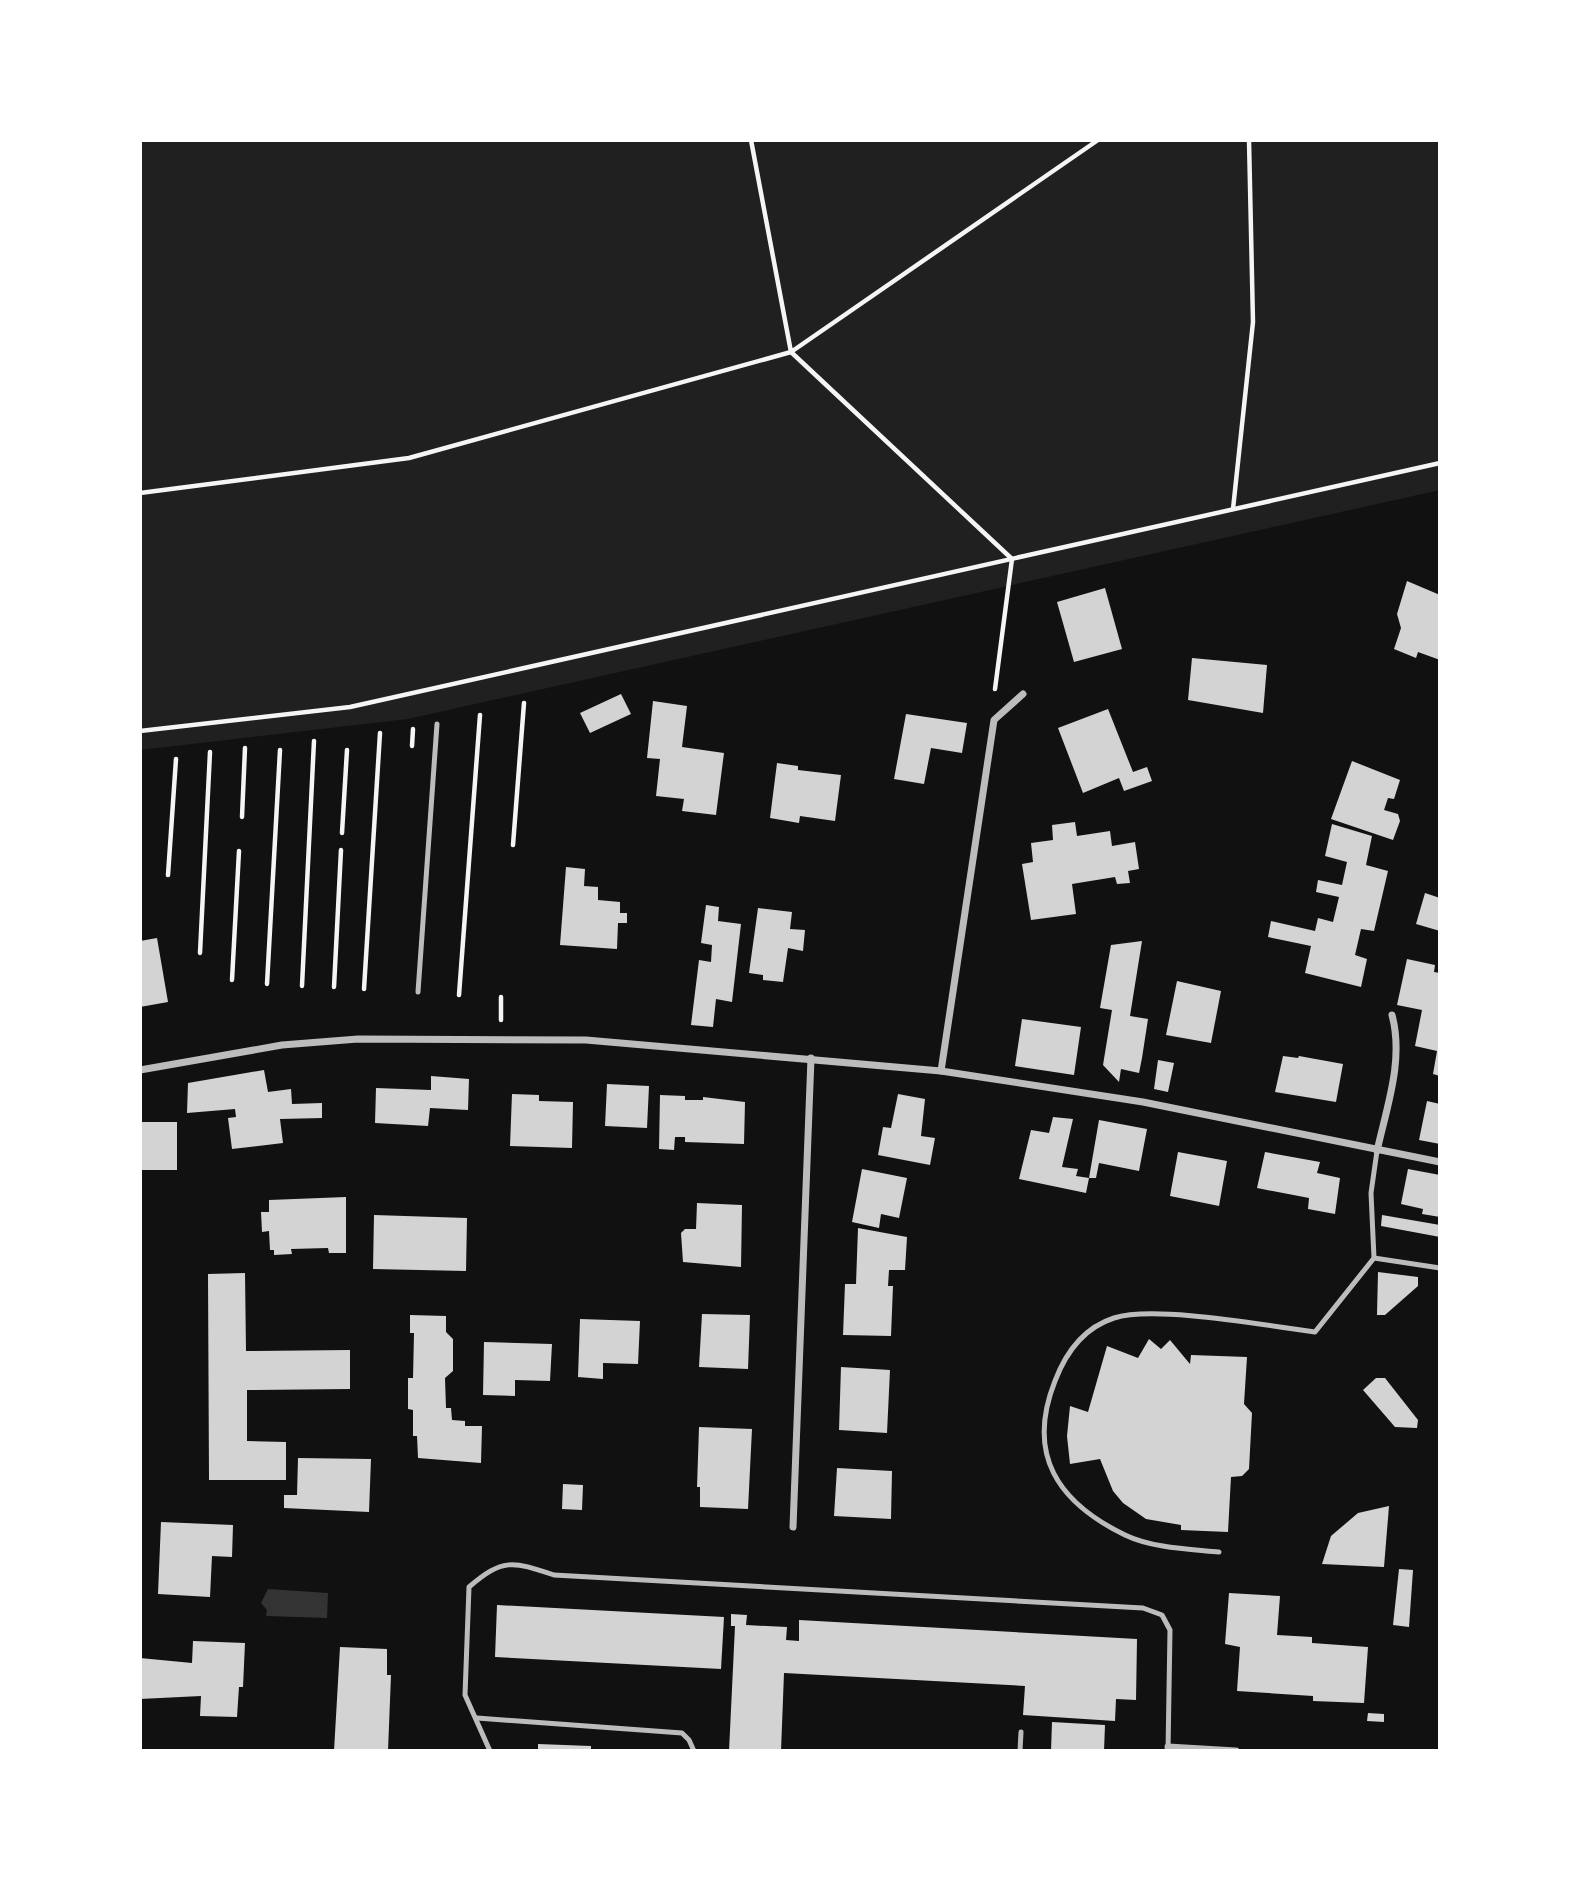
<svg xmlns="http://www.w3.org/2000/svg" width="1580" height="1891" font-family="'Source Serif 4',serif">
<rect width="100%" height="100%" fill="#111"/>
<!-- green -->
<path fill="#202020" d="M 140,140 L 1440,140 L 1440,490 L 408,719 L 140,750 Z"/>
<!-- water -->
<path fill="#333" d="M 268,1589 L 328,1593 L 327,1618 L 266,1616 L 267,1610 L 261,1603 Z"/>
<!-- building -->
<g fill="#d3d3d3">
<path d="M 1407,581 L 1440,595 L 1440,660 L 1418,652 L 1416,658 L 1394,649 L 1401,628 L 1397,614 Z"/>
<path d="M 1105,588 L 1122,649 L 1074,662 L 1057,602 Z"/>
<path d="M 1192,658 L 1267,665 L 1263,713 L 1188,700 Z"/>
<path d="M 621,694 L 631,714 L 590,733 L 580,713 Z"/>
<path d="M 653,701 L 687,706 L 682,747 L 724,753 L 716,815 L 682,811 L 684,799 L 656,796 L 660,759 L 647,758 Z"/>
<path d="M 1108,709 L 1133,772 L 1147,767 L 1152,781 L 1124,791 L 1119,778 L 1083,793 L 1058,728 Z"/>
<path d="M 906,714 L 967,723 L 962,753 L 931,748 L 924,784 L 894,779 Z"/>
<path d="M 1352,761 L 1400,780 L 1394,799 L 1388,798 L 1384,810 L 1398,814 L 1400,821 L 1393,840 L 1331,819 Z"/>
<path d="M 777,763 L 798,766 L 798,770 L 841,775 L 835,821 L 800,816 L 799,823 L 770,818 Z"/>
<path d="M 1075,822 L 1077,836 L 1110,831 L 1112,846 L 1135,842 L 1139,869 L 1128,871 L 1130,883 L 1117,884 L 1115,877 L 1072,884 L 1076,914 L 1031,920 L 1022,864 L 1033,862 L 1031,843 L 1053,840 L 1052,825 Z"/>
<path d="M 1332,824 L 1372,836 L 1366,865 L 1388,871 L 1374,931 L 1361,929 L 1355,955 L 1367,959 L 1361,987 L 1305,973 L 1311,946 L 1268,937 L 1271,921 L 1315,931 L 1318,918 L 1333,922 L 1339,897 L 1316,892 L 1318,880 L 1342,885 L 1347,862 L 1325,856 Z"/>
<path d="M 566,867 L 585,869 L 584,886 L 598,887 L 598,900 L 620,902 L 620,913 L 627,913 L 627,923 L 618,923 L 617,949 L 560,945 Z"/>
<path d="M 1425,893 L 1440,898 L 1440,931 L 1416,924 Z"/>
<path d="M 706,905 L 719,907 L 718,921 L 741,924 L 732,1002 L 716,999 L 713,1027 L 691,1025 L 699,960 L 711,962 L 712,945 L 701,943 Z"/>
<path d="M 758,908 L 792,912 L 790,929 L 805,930 L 803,951 L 788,948 L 783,982 L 763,980 L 763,975 L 749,973 Z"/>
<path d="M 157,938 L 168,1002 L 140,1007 L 140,941 Z"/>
<path d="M 1142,941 L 1130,1016 L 1148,1019 L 1142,1058 L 1139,1073 L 1121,1069 L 1119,1082 L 1103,1065 L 1112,1010 L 1100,1008 L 1111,945 Z"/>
<path d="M 1407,959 L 1435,965 L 1434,972 L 1440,973 L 1440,1076 L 1433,1074 L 1437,1051 L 1415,1046 L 1422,1010 L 1397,1005 Z"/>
<path d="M 1177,981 L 1221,991 L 1211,1043 L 1166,1035 Z"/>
<path d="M 1022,1019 L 1081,1027 L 1074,1075 L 1015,1066 Z"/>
<path d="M 1283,1056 L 1298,1058 L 1299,1056 L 1343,1064 L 1336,1102 L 1275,1092 Z"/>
<path d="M 1158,1060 L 1174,1063 L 1168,1092 L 1154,1089 Z"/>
<path d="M 264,1070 L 268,1092 L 291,1089 L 292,1104 L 322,1103 L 322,1118 L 280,1119 L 283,1143 L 232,1149 L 228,1118 L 236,1117 L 235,1109 L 187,1113 L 188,1083 Z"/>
<path d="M 431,1076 L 469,1079 L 468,1110 L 430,1108 L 428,1126 L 375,1123 L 376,1088 L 431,1090 Z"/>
<path d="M 607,1084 L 649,1086 L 647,1128 L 605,1126 Z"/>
<path d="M 512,1094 L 539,1095 L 539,1101 L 573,1102 L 572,1148 L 510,1146 Z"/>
<path d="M 898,1094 L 925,1099 L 921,1136 L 935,1138 L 930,1165 L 878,1155 L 883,1127 L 891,1128 Z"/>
<path d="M 660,1095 L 685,1096 L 685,1100 L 703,1100 L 703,1097 L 745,1102 L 744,1144 L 685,1142 L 685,1137 L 675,1137 L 674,1150 L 659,1149 Z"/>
<path d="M 1427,1101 L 1440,1104 L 1440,1144 L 1419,1140 Z"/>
<path d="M 1053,1117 L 1073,1119 L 1062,1167 L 1078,1169 L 1076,1176 L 1089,1178 L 1086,1193 L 1019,1179 L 1031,1130 L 1049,1133 Z"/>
<path d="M 1099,1120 L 1147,1129 L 1139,1171 L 1099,1163 L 1096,1178 L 1089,1178 Z"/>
<rect x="140" y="1122" width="37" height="48"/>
<path d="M 1178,1152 L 1227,1161 L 1219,1206 L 1170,1196 Z"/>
<path d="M 1265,1152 L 1320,1162 L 1317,1173 L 1340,1178 L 1335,1214 L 1308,1209 L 1309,1198 L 1257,1188 Z"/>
<path d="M 862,1169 L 907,1178 L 899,1218 L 881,1214 L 879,1228 L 852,1222 Z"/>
<path d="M 1408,1169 L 1440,1175 L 1440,1217 L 1422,1214 L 1423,1209 L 1401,1204 Z"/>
<path d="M 346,1197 L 346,1253 L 329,1253 L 328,1248 L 291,1249 L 292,1254 L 274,1255 L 274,1250 L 270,1250 L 269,1231 L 262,1232 L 261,1212 L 269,1212 L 269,1200 Z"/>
<path d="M 697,1203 L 742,1205 L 741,1267 L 683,1262 L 681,1233 L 685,1229 L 696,1229 Z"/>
<path d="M 374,1215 L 467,1218 L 466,1271 L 373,1269 Z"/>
<path d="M 1382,1215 L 1440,1225 L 1440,1237 L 1381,1226 Z"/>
<path d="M 858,1228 L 907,1237 L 905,1270 L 889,1270 L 888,1286 L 893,1286 L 891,1336 L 843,1335 L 845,1284 L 856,1284 Z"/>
<path d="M 1378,1272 L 1418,1277 L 1418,1286 L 1385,1315 L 1377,1315 Z"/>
<path d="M 245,1273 L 246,1351 L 350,1350 L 350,1389 L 247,1390 L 247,1441 L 286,1442 L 286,1480 L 209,1480 L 208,1274 Z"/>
<path d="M 702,1314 L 750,1315 L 748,1369 L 699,1367 Z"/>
<path d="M 410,1315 L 446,1316 L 446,1332 L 453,1339 L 453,1371 L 445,1378 L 446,1408 L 451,1408 L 452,1420 L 465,1421 L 465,1426 L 482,1426 L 481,1463 L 418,1458 L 417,1436 L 413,1436 L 413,1410 L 408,1409 L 408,1378 L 413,1378 L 414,1333 L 410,1333 Z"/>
<path d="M 580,1319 L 640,1321 L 638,1364 L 603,1363 L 603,1379 L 578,1377 Z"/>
<path d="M 1149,1339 L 1161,1349 L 1170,1340 L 1190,1364 L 1191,1355 L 1247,1357 L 1244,1404 L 1252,1413 L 1249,1469 L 1242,1476 L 1231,1477 L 1228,1532 L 1181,1530 L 1181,1525 L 1146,1519 L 1123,1503 L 1113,1491 L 1100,1459 L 1070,1464 L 1067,1436 L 1070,1406 L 1088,1412 L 1107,1346 L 1138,1358 Z"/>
<path d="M 484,1342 L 552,1344 L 550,1381 L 515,1380 L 515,1396 L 483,1395 Z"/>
<path d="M 841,1367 L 890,1370 L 887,1433 L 839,1430 Z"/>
<path d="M 1376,1378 L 1385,1378 L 1418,1420 L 1417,1428 L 1395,1427 L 1363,1390 Z"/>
<path d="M 699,1427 L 752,1429 L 748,1509 L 700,1507 L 700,1487 L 697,1487 Z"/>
<path d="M 298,1458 L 371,1459 L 369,1512 L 284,1508 L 284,1495 L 297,1495 Z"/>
<path d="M 837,1468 L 892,1471 L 891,1519 L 834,1516 Z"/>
<path d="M 563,1484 L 583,1485 L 582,1510 L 562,1509 Z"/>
<path d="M 1389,1506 L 1384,1567 L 1322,1564 L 1331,1536 L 1358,1513 Z"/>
<path d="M 161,1522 L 233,1525 L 232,1557 L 212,1556 L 210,1597 L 158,1594 Z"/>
<path d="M 1399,1569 L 1413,1570 L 1409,1627 L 1393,1625 Z"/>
<path d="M 1229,1593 L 1280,1596 L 1277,1635 L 1312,1637 L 1312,1643 L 1368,1647 L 1364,1703 L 1313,1701 L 1313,1696 L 1237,1691 L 1240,1647 L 1225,1644 Z"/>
<path d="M 497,1605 L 724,1617 L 721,1669 L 495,1657 Z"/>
<path d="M 731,1614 L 747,1615 L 746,1625 L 787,1627 L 786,1640 L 799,1641 L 799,1620 L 1137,1639 L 1136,1700 L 1116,1699 L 1115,1721 L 1023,1715 L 1025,1686 L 784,1673 L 781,1751 L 729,1751 L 735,1626 L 731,1626 Z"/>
<path d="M 193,1641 L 245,1643 L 243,1687 L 239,1687 L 237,1717 L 200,1716 L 201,1696 L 140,1699 L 140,1658 L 192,1663 Z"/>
<path d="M 340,1647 L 387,1649 L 387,1675 L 391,1675 L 388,1751 L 334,1751 Z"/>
<path d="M 1368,1713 L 1384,1714 L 1384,1722 L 1367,1721 Z"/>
<path d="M 1052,1722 L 1105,1725 L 1104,1751 L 1051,1751 Z"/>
<path d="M 538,1744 L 591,1746 L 591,1751 L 538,1751 Z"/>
</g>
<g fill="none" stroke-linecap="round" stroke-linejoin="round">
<!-- path -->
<g stroke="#f5f5f5" stroke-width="4.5">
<path d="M 751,140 L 791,352 L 1098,140"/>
<path d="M 140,493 L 409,458 L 791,352 L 1012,559 L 995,689"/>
<path d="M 1233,509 L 1253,322 L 1249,140"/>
<path d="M 140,731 L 350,707 L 1440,463"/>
<path d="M 412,746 L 413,729"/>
<path d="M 242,817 L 245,748"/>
<path d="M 342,833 L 347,750"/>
<path d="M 513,845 L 524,703"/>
<path d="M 168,875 L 176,759"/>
<path d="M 200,953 L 210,752"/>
<path d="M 232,980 L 239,851"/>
<path d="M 267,984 L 280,750"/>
<path d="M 302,986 L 314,741"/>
<path d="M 334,987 L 341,850"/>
<path d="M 364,989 L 380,733"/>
<path d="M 459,995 L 480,715"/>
<path d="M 501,1020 L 501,997"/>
</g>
<!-- service -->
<g stroke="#bcbcbc" stroke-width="5">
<path d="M 418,992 L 437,724"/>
<path d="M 1374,1258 L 1440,1268"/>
<path d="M 1219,1552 C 1188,1549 1152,1548 1125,1535 C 1057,1502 1026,1454 1055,1381 C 1066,1352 1083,1328 1114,1318 C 1155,1305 1268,1326 1315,1332 L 1374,1258 L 1371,1193 L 1377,1151"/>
<path d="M 477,1718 L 682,1733 L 689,1740 L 694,1751"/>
<path d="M 490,1751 L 465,1695 L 469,1587 C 503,1558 512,1561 554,1575 L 1143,1608 L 1162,1615 L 1170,1630 L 1168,1751"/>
<path d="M 1020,1751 L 1021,1732"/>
</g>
<!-- minor -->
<g stroke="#bcbcbc" stroke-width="7">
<path d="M 140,1070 L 282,1045 L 358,1039 L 586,1040 L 941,1071 L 1143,1102 L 1440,1162"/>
<path d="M 941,1071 L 994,720 L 1023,694"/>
<path d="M 1377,1151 C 1387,1106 1404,1060 1392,1015"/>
<path d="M 793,1527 L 811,1058"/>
<path d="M 1168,1747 L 1236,1751"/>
</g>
</g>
<!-- border -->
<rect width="1580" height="1891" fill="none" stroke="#ffffff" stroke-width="284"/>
</svg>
